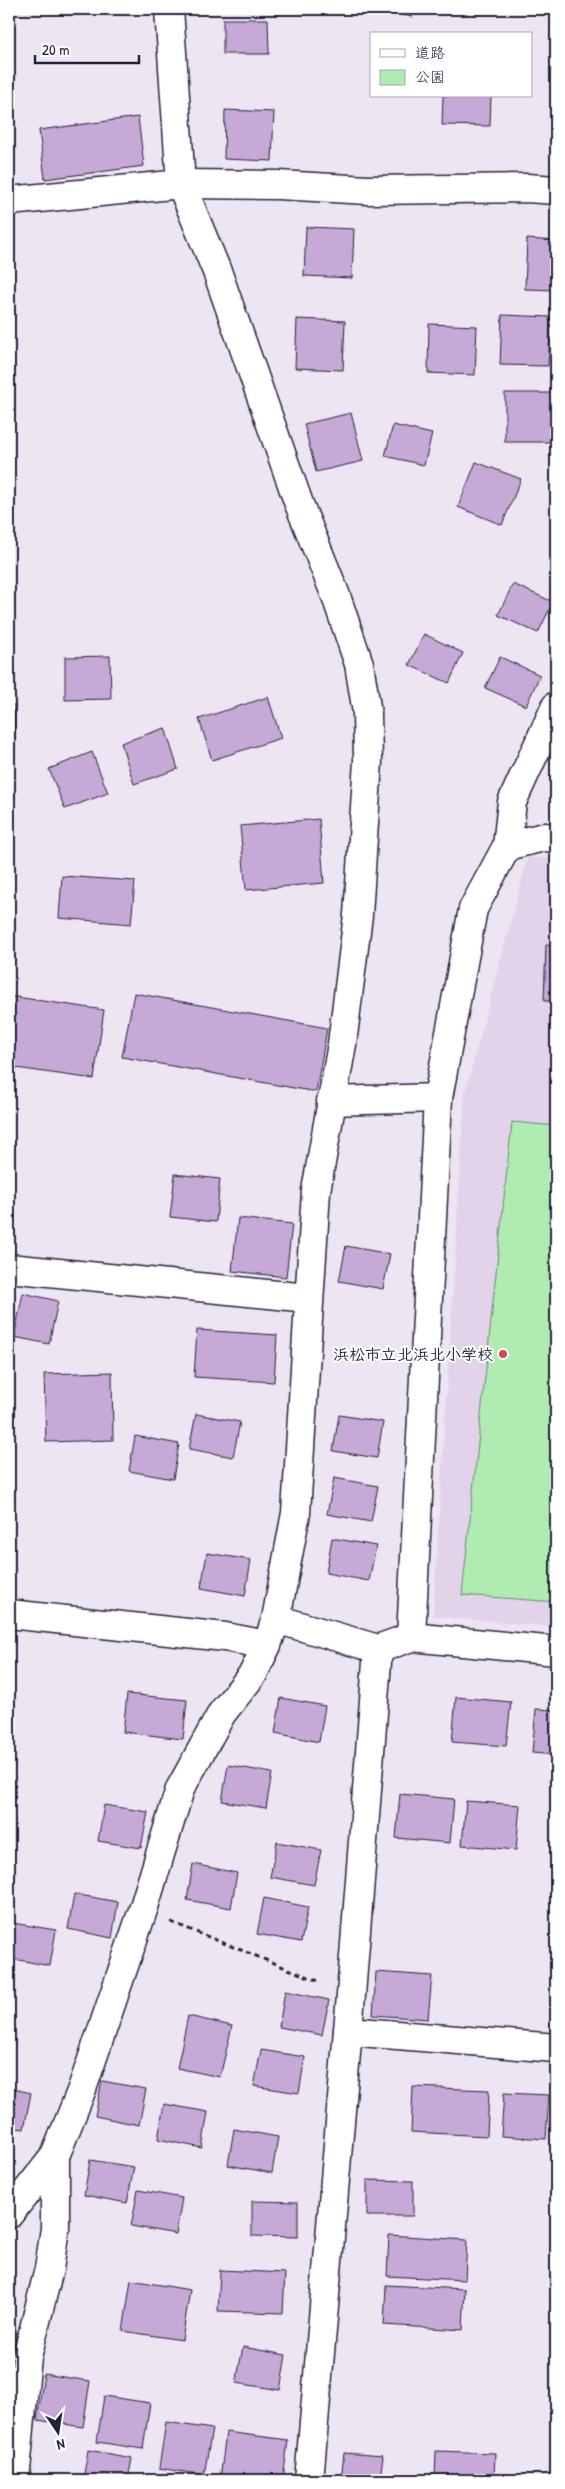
<svg xmlns="http://www.w3.org/2000/svg" width="565" height="2489" font-family="'Patrick Hand','Klee One',sans-serif">
<rect width="100%" height="100%" fill="#eee5f3"/>
<filter id="ink" filterUnits="userSpaceOnUse"><feTurbulence type="fractalNoise" baseFrequency=".02" numOctaves="2"/><feDisplacementMap in="SourceGraphic" scale="10" xChannelSelector="R" yChannelSelector="G"/><feConvolveMatrix kernelMatrix="1 2 1 2 8 2 1 2 1" color-interpolation-filters="sRGB"/></filter>
<g filter="url(#ink)">
<!-- built -->
<path fill="#e2d3ea" d="M 528,857 L 556,859 L 556,1627 L 433,1616 L 465,1092 Z"/>
<!-- green -->
<path fill="#b0ecb1" stroke="#698776" d="M 512,1122 L 556,1126 L 556,1602 L 462,1595 Z"/>
<!-- building -->
<g fill="#c6a9d6" stroke="#22223b">
<path d="M 375,9 L 415,9 L 412,17 Z"/>
<path d="M 223,19 L 268,19 L 269,54 L 223,54 Z"/>
<path d="M 443,96 L 491,96 L 490,126 L 442,125 Z"/>
<path d="M 225,110 L 274,112 L 272,161 L 224,159 Z"/>
<path d="M 138,117 L 144,166 L 45,179 L 39,130 Z"/>
<path d="M 306,227 L 354,229 L 352,278 L 304,276 Z"/>
<path d="M 527,239 L 556,241 L 556,290 L 525,289 Z"/>
<path d="M 502,315 L 551,317 L 548,366 L 500,365 Z"/>
<path d="M 297,319 L 345,321 L 343,370 L 295,368 Z"/>
<path d="M 429,324 L 477,326 L 475,375 L 428,373 Z"/>
<rect x="505" y="393" width="48" height="49"/>
<path d="M 351,413 L 363,461 L 316,472 L 304,424 Z"/>
<path d="M 393,425 L 432,434 L 424,465 L 385,456 Z"/>
<path d="M 476,462 L 521,479 L 502,525 L 458,507 Z"/>
<path d="M 513,584 L 553,602 L 538,633 L 498,615 Z"/>
<path d="M 424,634 L 463,653 L 449,683 L 409,665 Z"/>
<path d="M 110,656 L 111,699 L 65,700 L 65,657 Z"/>
<path d="M 500,657 L 540,675 L 526,706 L 485,688 Z"/>
<path d="M 268,697 L 281,738 L 212,760 L 199,719 Z"/>
<path d="M 9,705 L 14,705 L 15,748 L 9,748 Z"/>
<path d="M 165,728 L 178,769 L 134,784 L 121,743 Z"/>
<path d="M 92,752 L 108,793 L 65,809 L 49,769 Z"/>
<path d="M 319,819 L 324,883 L 246,890 L 240,826 Z"/>
<path d="M 62,876 L 135,881 L 131,924 L 59,918 Z"/>
<path d="M 546,945 L 556,946 L 556,1001 L 544,1001 Z"/>
<path d="M 134,993 L 327,1028 L 316,1092 L 122,1057 Z"/>
<path d="M 9,996 L 104,1010 L 94,1079 L 9,1067 Z"/>
<path d="M 175,1174 L 220,1179 L 216,1222 L 170,1217 Z"/>
<path d="M 238,1218 L 292,1224 L 286,1277 L 232,1271 Z"/>
<path d="M 346,1246 L 390,1254 L 383,1289 L 339,1281 Z"/>
<path d="M 23,1293 L 58,1301 L 49,1344 L 14,1337 Z"/>
<path d="M 197,1330 L 277,1335 L 274,1382 L 194,1377 Z"/>
<path d="M 112,1372 L 113,1440 L 46,1442 L 44,1374 Z"/>
<path d="M 196,1414 L 240,1422 L 233,1457 L 189,1449 Z"/>
<path d="M 339,1415 L 383,1422 L 377,1458 L 333,1451 Z"/>
<path d="M 135,1436 L 179,1444 L 173,1479 L 129,1471 Z"/>
<path d="M 334,1478 L 378,1486 L 371,1522 L 327,1514 Z"/>
<path d="M 332,1538 L 376,1546 L 369,1581 L 326,1573 Z"/>
<path d="M 207,1553 L 251,1560 L 245,1596 L 201,1588 Z"/>
<path d="M 127,1694 L 187,1700 L 183,1739 L 123,1732 Z"/>
<path d="M 456,1697 L 511,1702 L 506,1746 L 452,1742 Z"/>
<path d="M 281,1698 L 325,1706 L 319,1742 L 275,1733 Z"/>
<path d="M 536,1709 L 556,1710 L 556,1755 L 532,1753 Z"/>
<path d="M 228,1765 L 272,1773 L 266,1808 L 222,1801 Z"/>
<path d="M 400,1794 L 454,1799 L 450,1843 L 396,1838 Z"/>
<path d="M 466,1801 L 520,1805 L 516,1850 L 462,1845 Z"/>
<path d="M 104,1805 L 148,1812 L 141,1848 L 98,1841 Z"/>
<path d="M 277,1842 L 321,1850 L 314,1885 L 270,1877 Z"/>
<path d="M 193,1864 L 237,1873 L 231,1908 L 187,1900 Z"/>
<path d="M 74,1894 L 118,1902 L 112,1938 L 68,1929 Z"/>
<path d="M 264,1898 L 308,1907 L 301,1942 L 257,1934 Z"/>
<path d="M 12,1923 L 56,1930 L 50,1966 L 9,1958 Z"/>
<path d="M 376,1972 L 432,1976 L 428,2019 L 373,2015 Z"/>
<path d="M 285,1991 L 329,2000 L 322,2035 L 279,2027 Z"/>
<path d="M 188,2016 L 232,2026 L 220,2077 L 177,2068 Z"/>
<path d="M 261,2050 L 305,2057 L 299,2093 L 254,2086 Z"/>
<path d="M 102,2081 L 146,2089 L 139,2125 L 95,2116 Z"/>
<path d="M 413,2087 L 489,2090 L 487,2136 L 411,2132 Z"/>
<path d="M 9,2088 L 31,2093 L 24,2129 L 9,2127 Z"/>
<path d="M 504,2093 L 549,2095 L 546,2139 L 501,2136 Z"/>
<path d="M 164,2104 L 208,2112 L 202,2148 L 158,2139 Z"/>
<path d="M 234,2129 L 278,2137 L 272,2173 L 228,2165 Z"/>
<path d="M 90,2160 L 134,2167 L 127,2203 L 84,2195 Z"/>
<path d="M 367,2180 L 413,2181 L 413,2216 L 367,2216 Z"/>
<path d="M 138,2190 L 182,2198 L 176,2234 L 131,2226 Z"/>
<path d="M 252,2201 L 298,2202 L 298,2237 L 252,2236 Z"/>
<path d="M 389,2235 L 467,2240 L 465,2280 L 387,2276 Z"/>
<path d="M 220,2270 L 285,2273 L 283,2313 L 218,2311 Z"/>
<path d="M 131,2280 L 190,2290 L 182,2340 L 123,2331 Z"/>
<path d="M 386,2285 L 465,2289 L 463,2330 L 384,2325 Z"/>
<path d="M 9,2331 L 17,2333 L 10,2369 L 9,2368 Z"/>
<path d="M 243,2347 L 286,2355 L 280,2390 L 236,2383 Z"/>
<path d="M 44,2374 L 90,2381 L 83,2427 L 37,2420 Z"/>
<path d="M 104,2396 L 150,2403 L 143,2449 L 97,2442 Z"/>
<path d="M 166,2422 L 212,2429 L 204,2475 L 159,2468 Z"/>
<path d="M 226,2432 L 288,2440 L 283,2480 L 220,2480 Z"/>
<path d="M 88,2450 L 132,2458 L 128,2480 L 83,2480 Z"/>
<path d="M 436,2451 L 495,2453 L 494,2480 L 435,2480 Z"/>
<path d="M 344,2453 L 383,2456 L 380,2480 L 341,2480 Z"/>
</g>
<g fill="none" stroke-linecap="round" stroke-linejoin="round">
<defs>
<g id="minor">
<path d="M 9,201 L 181,184 L 278,185 L 368,190 L 527,188 L 556,190"/>
<path d="M 507,846 L 544,837 L 556,838"/>
<path d="M 331,1101 L 438,1098"/>
<path d="M 9,1268 L 308,1298"/>
<path d="M 9,1614 L 225,1637 L 267,1645"/>
<path d="M 276,1619 L 378,1649 L 411,1637 L 556,1651"/>
<path d="M 411,1637 L 438,1098 L 473,909 L 507,846 L 512,802 L 556,706"/>
<path d="M 348,2031 L 556,2048"/>
<path d="M 9,2214 L 55,2156 L 82,2089 L 143,1910 L 180,1789 L 222,1713 L 253,1674 L 267,1645 L 276,1619 L 296,1513 L 316,1191 L 342,1044 L 358,915 L 368,761 L 367,713 L 359,664 L 336,596 L 299,504 L 218,274 L 181,184 L 169,9"/>
<path d="M 15,2480 L 27,2357 L 49,2269 L 55,2228 L 55,2156"/>
<path d="M 309,2480 L 351,1995 L 378,1649"/>
</g>
</defs>
<!-- minor casing -->
<use href="#minor" stroke="#22223b" stroke-width="31"/>
<!-- path -->
<path stroke="#22223b" stroke-width="3" stroke-dasharray="5 4" stroke-linecap="butt" d="M 171,1922 L 321,1982"/>
<!-- minor -->
<use href="#minor" stroke="#fff" stroke-width="28"/>
</g>
</g>
<!-- markers -->
<circle fill="#d1495b" stroke="#fff" stroke-width="2" cx="503" cy="1354" r="5"/>
<g text-anchor="middle" dominant-baseline="central" stroke-width="4" stroke-linejoin="round" paint-order="stroke">
<!-- poi labels -->
<g font-size="16" font-weight="bold" fill="#22223b" stroke="#fff" text-anchor="end">
<text x="493" y="1354">浜松市立北浜北小学校</text>
</g>
</g>
<!-- margin -->
<rect width="565" height="2489" fill="none" stroke="#fff" stroke-width="30"/>
<rect x="15" y="15" width="535" height="2459" fill="none" stroke="#22223b" stroke-width="2" filter="url(#ink)"/>
<!-- legend -->
<rect x="370" y="32" width="162" height="65" fill="#ffffff" stroke="#a7a7b1"/>
<rect x="380" y="49" width="25" height="8" fill="#ffffff" stroke="#a7a7b1"/>
<text x="415" y="58" font-size="15" fill="#22223b">道路</text>
<rect x="380" y="70" width="25" height="15" fill="#b0ecb1" stroke="#a7a7b1"/>
<text x="415" y="82" font-size="15" fill="#22223b">公園</text>
<!-- north arrow -->
<g transform="translate(58 2432) rotate(167)" stroke="#ffffff" stroke-width="4" paint-order="stroke">
<path d="M0-4L9 19L0 12L-9 19Z" fill="#22223b"/>
<text y="-8" font-size="14" font-weight="bold" text-anchor="middle" fill="#22223b">N</text>
</g>
<!-- scale -->
<path d="M35 55v8h104v-8" fill="none" stroke="#22223b" stroke-width="2.5"/>
<text x="42" y="55" font-size="15" fill="#22223b" stroke="#ffffff" stroke-width="4" paint-order="stroke">20 m</text>
</svg>
